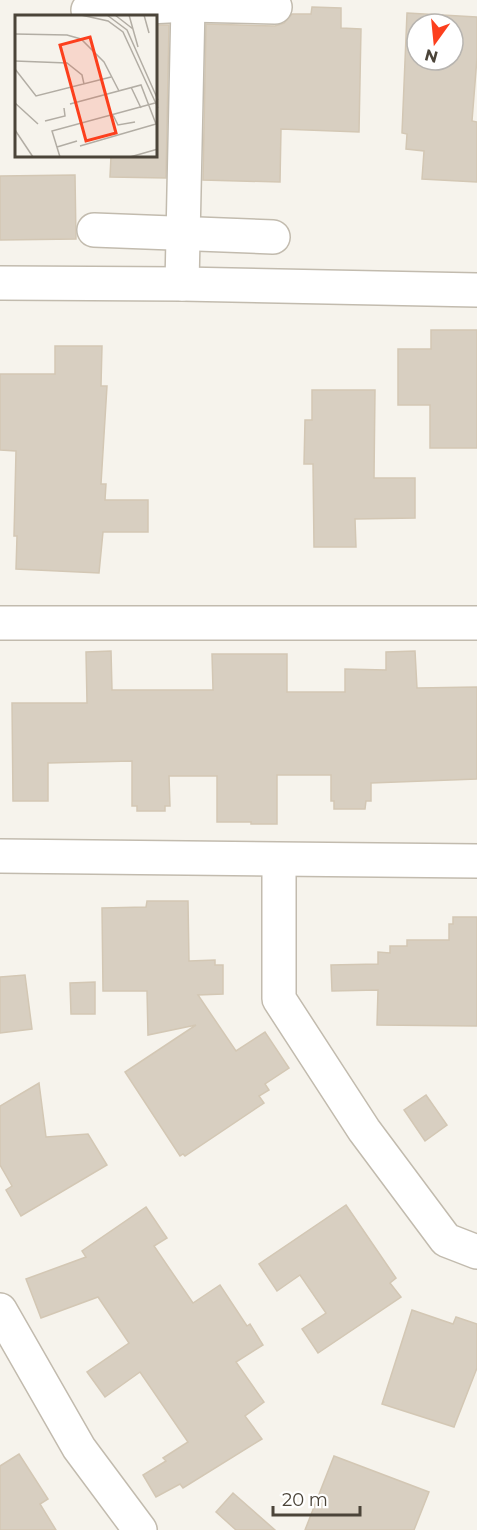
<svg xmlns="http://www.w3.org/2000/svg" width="477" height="1530" font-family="Montserrat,sans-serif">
<rect width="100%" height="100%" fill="#f6f3ec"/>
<!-- building -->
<g fill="#d8cfc1" stroke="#d3c7b4" stroke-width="1.5" fill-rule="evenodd">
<path d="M 312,7 L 341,8 L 341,28 L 361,29 L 359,132 L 281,129 L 280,182 L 203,180 L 206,24 L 275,26 L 284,23 L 292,14 L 311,14 Z"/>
<path d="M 407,13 L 477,17 L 477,58 L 472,121 L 477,122 L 477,182 L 422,179 L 424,151 L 406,149 L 407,134 L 402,133 ZM 417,24 L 453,24 L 453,60 L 417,60 Z"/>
<path d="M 156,25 L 169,25 L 166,178 L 110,177 L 111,156 L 156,156 Z"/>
<path d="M 75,175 L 76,239 L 0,240 L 0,176 Z"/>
<path d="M 431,330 L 477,330 L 477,448 L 430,448 L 430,405 L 398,405 L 398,349 L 431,349 Z"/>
<path d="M 55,346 L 102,346 L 101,386 L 107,386 L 101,484 L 106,484 L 105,500 L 148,500 L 148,532 L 103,532 L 99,573 L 16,569 L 17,536 L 14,536 L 16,451 L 0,450 L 0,374 L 55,374 Z"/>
<path d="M 312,390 L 375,390 L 374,478 L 415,478 L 415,518 L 355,519 L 356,547 L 314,547 L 313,464 L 304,464 L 305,420 L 312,420 Z"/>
<path d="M 111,651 L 112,690 L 213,690 L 212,654 L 287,654 L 287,692 L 345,692 L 345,669 L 386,670 L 386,652 L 415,651 L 417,688 L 477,687 L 477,779 L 371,783 L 371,801 L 366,801 L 365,809 L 334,809 L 334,801 L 331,801 L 331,775 L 277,775 L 277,824 L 251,824 L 251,822 L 217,822 L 217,776 L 169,776 L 170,806 L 165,806 L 165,811 L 137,811 L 137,806 L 132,806 L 132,761 L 48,763 L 48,801 L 13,801 L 12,703 L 87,703 L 86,652 Z"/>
<path d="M 147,901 L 188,901 L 189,961 L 215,960 L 215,965 L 223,965 L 223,994 L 198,995 L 236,1051 L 265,1032 L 289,1068 L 265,1084 L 269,1090 L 259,1096 L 264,1103 L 185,1156 L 183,1154 L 180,1156 L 125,1072 L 196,1025 L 148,1035 L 147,991 L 103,991 L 102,908 L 146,907 Z"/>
<path d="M 453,917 L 477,917 L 477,1026 L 377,1025 L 378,990 L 332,991 L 331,965 L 378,964 L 378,952 L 390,953 L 390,946 L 407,946 L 407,940 L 449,940 L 449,924 L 453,924 Z"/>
<path d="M 25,975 L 32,1029 L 0,1033 L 0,977 Z"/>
<path d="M 95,982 L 95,1014 L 71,1014 L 70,983 Z"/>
<path d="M 39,1083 L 46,1137 L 88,1134 L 107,1165 L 21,1216 L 6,1190 L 12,1186 L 0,1165 L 0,1106 Z"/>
<path d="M 426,1095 L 447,1125 L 425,1141 L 404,1110 Z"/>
<path d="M 346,1205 L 396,1278 L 390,1283 L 401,1297 L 318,1353 L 302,1329 L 326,1313 L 300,1275 L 277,1291 L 259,1264 Z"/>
<path d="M 146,1207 L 167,1238 L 154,1246 L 193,1303 L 220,1285 L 247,1326 L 250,1324 L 263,1345 L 236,1362 L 264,1402 L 245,1416 L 262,1439 L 183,1488 L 180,1484 L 156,1497 L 143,1475 L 166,1461 L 163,1458 L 188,1442 L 140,1372 L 105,1397 L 87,1372 L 129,1343 L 98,1297 L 41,1318 L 26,1279 L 86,1257 L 82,1251 Z"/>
<path d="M 412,1310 L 453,1324 L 456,1317 L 477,1324 L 477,1368 L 454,1427 L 382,1404 Z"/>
<path d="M 19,1454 L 48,1499 L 40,1504 L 56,1530 L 0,1530 L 0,1466 Z"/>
<path d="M 334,1456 L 429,1492 L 414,1530 L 305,1530 Z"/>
<path d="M 233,1493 L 275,1530 L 236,1530 L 216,1512 Z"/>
</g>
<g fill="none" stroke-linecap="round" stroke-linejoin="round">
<defs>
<g id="minor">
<path d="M 88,10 L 188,5 L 275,7"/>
<path d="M 94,230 L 273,237"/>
<path d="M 0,283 L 182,284 L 477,290"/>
<path d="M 182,284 L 188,5"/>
<path d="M 0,623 L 477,623"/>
<path d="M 0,856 L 477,861"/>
<path d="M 279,860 L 279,999 L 364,1130 L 446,1240 L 477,1252"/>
<path d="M 0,1310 L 79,1448 L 140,1530"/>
</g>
</defs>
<!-- minor casing -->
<use href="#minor" stroke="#c2bbae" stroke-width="36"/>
<!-- minor -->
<use href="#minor" stroke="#fff" stroke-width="33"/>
</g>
<!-- overview -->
<g transform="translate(15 15)">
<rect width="142" height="142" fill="#f6f3ec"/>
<path fill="none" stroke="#b2ada4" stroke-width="1.5" d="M 66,0 L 93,6 L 108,17 L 143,93M 92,0 L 112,15 L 143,85M 100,0 L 118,14M 114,0 L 123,32M 129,0 L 134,18M 0,19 L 52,20 L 66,24 L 89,47 L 104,76M 0,46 L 52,48 L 67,60 L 69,69M 0,54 L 21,81 L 96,62M 116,72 L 126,93M 0,88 L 23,109M 55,89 L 126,70 L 141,109 L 65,131M 98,100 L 103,110 L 120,107M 30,106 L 50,101 L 49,93M 0,115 L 18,142M 42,132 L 62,126M 45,142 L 37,116 L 140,88M 115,142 L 143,134"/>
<path fill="#fc3f1d" fill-opacity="0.15" stroke="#fc3f1d" stroke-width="3" d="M 75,22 L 101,118 L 71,126 L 45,30 Z"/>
<rect width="142" height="142" fill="none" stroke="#4b4439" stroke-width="3"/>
</g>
<!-- north arrow -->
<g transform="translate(435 42) rotate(195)"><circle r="28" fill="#ffffff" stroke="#b7b4b0" stroke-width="1.5"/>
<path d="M0-4.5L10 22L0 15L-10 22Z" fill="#fc3f1d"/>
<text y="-9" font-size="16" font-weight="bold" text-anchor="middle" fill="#4b4439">N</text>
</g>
<!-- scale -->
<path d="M273 1506v9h87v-9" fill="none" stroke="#4b4439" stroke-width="3"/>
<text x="282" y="1506" font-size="18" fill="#4b4439" stroke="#ffffff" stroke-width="4.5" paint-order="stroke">20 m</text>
</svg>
